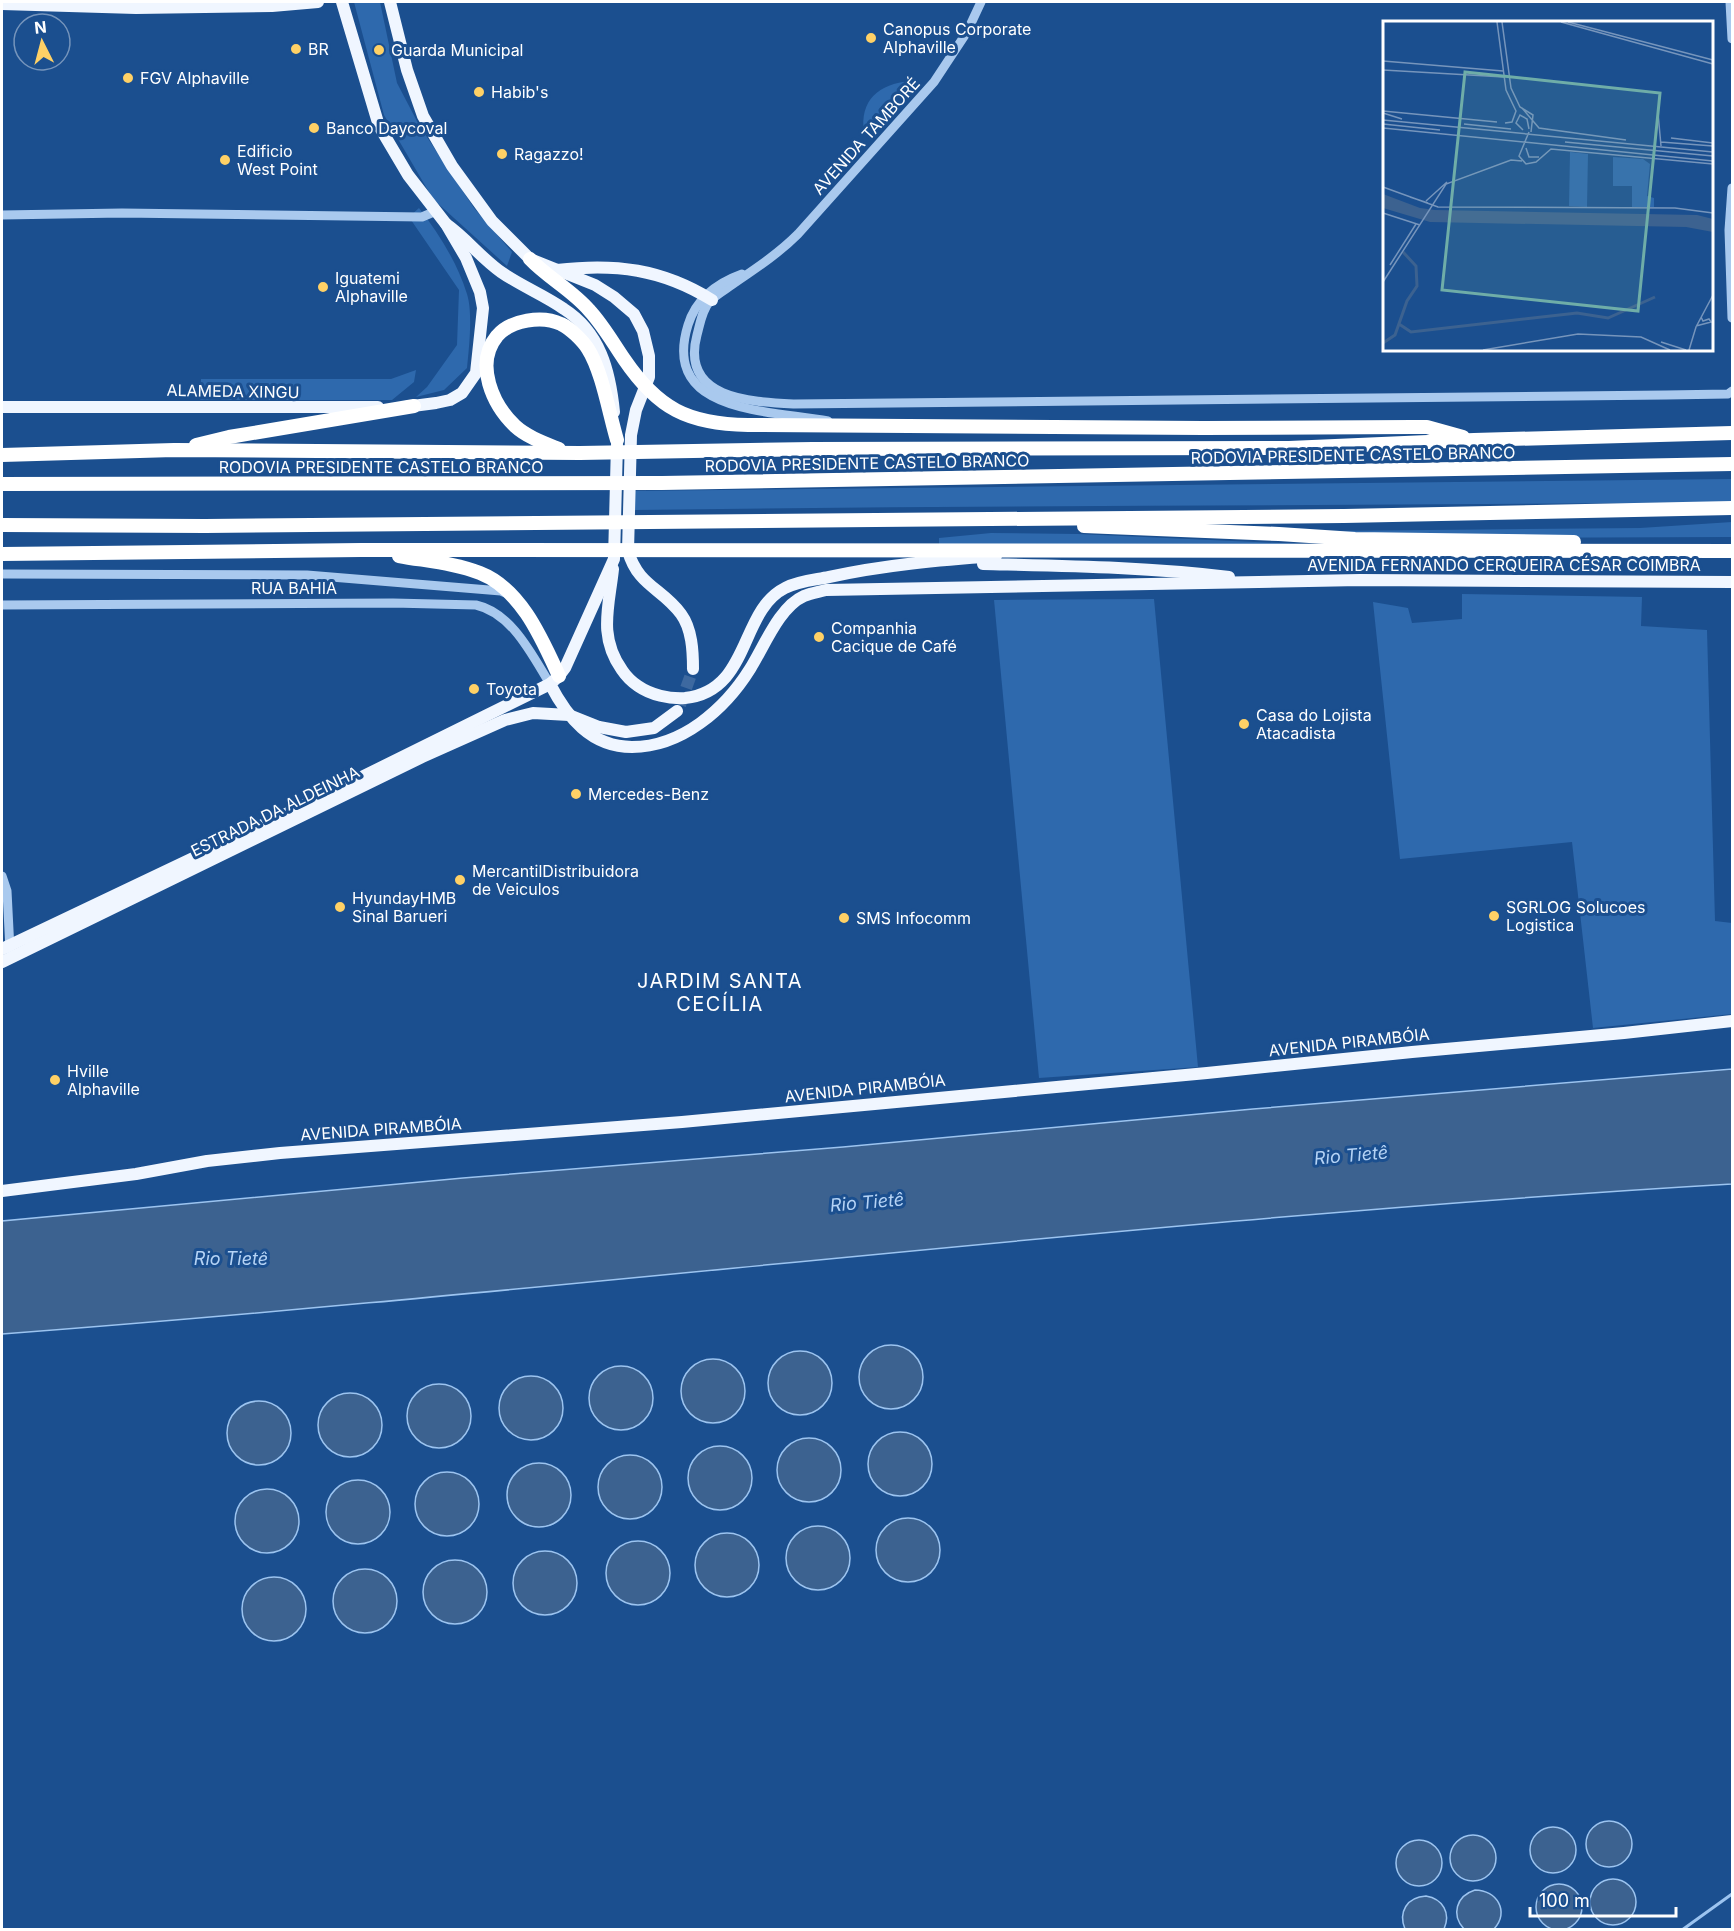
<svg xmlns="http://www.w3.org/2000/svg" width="1734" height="1931" font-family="Inter,sans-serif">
<rect width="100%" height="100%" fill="#1b4f8f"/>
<!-- green -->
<g fill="#2e69ad">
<path d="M 354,2 L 380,2 L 397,83 L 419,125 L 474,208 L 512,252 L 507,266 L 433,199 L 384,115 Z"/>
<path d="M 910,81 L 864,133 C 859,100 879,84 910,81 Z"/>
<path d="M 419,208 C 439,234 457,262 467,294 C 473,313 469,348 467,368 L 444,390 L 416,397 L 427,387 L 457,345 L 459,290 L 409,217 Z"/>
<path d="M 416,370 L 414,382 L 392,400 L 200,400 L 201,379 L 391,379 Z"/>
<path d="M 1732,479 L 1732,502 C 1366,506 1000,505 634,510 L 633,491 Z"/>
<path d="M 1732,522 L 1732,537 L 1490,538 L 1330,531 L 1640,528 Z"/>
<path d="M 991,533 L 1078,534 L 1391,548 L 939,544 L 939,538 Z"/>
<path d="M 1462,594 L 1642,597 L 1641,626 L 1707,630 L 1715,921 L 1732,923 L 1732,1014 L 1593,1028 L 1572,842 L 1400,859 L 1373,602 L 1408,608 L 1412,623 L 1462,619 Z"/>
<path d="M 1154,599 L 1198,1067 L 1039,1078 L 994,600 Z"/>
</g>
<!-- water -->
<g fill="#3c6290" stroke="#9cc4f0" stroke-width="1.5">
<path d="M 1732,1069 L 1732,1184 C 1154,1218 579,1290 2,1334 L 2,1221 L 463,1178 L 843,1147 L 1253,1109 Z"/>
<circle cx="891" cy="1377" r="32"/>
<circle cx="800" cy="1383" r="32"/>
<circle cx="713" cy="1391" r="32"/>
<circle cx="621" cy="1398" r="32"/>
<circle cx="531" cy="1408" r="32"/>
<circle cx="439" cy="1416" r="32"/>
<circle cx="350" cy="1425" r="32"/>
<circle cx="259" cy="1433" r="32"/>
<circle cx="900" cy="1464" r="32"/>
<circle cx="809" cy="1470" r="32"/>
<circle cx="720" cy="1478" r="32"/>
<circle cx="630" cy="1487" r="32"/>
<circle cx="539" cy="1495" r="32"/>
<circle cx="447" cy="1504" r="32"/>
<circle cx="358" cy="1512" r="32"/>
<circle cx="267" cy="1521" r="32"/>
<circle cx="908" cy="1550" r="32"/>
<circle cx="818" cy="1558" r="32"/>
<circle cx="727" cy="1565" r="32"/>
<circle cx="638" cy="1573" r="32"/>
<circle cx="545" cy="1583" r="32"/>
<circle cx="455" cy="1592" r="32"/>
<circle cx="365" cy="1601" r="32"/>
<circle cx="274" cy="1609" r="32"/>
<circle cx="1609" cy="1844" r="23"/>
<circle cx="1553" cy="1850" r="23"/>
<circle cx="1473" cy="1858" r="23"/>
<circle cx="1419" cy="1863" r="23"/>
<circle cx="1613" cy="1902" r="23"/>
<circle cx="1559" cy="1907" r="23"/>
<path d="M 1475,1890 C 1497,1890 1510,1912 1494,1929 L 1464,1929 C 1451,1915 1456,1896 1475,1890 Z"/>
<path d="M 1426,1896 C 1443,1899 1451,1913 1444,1929 L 1405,1929 C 1398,1912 1407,1897 1426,1896 Z"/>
</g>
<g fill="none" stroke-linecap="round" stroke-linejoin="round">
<!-- stream -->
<path stroke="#9cc4f0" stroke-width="3" d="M 1682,1930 L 1732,1894"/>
<!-- major-tunnel -->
<path stroke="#3d69a0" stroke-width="12" stroke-dasharray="12 6" stroke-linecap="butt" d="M 680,705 L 693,669"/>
<!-- minor -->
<g stroke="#a9c9ee" stroke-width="9">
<path d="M 981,2 L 967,32 L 934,82 L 798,234 C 779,253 758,267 736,282 C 728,288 717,294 710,301 C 702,310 700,324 697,335 C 680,399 751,402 794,404 L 1666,395 L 1728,394 L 1732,391"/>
<path d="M 1730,2 L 1732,39"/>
<path d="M 1732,188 L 1729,230 L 1732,318"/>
<path d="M 2,215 L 122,213 L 422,217 L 436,211"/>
<path d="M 742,274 C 717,283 696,299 688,325 C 660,415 773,410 828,421"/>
<path d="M 2,574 L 307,575 L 501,591 L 508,594"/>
<path d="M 2,605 L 393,603 L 476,605 C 512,613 532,655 550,684"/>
<path d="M 2,876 L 7,891 L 10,950"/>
</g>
<!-- major -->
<g stroke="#f0f6ff" stroke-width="12">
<path d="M 342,2 L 379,126 L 408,175 L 446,224 L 466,258 L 480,292 L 483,308 L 476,373 L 462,393 L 450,400 L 436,403 L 405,407"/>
<path d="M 390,2 L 407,70 L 423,116 L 452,166 L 492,221 L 530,259 L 595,285 L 614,297 L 634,314 L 643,331 L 649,356 L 649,377 L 636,410 L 631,435 L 628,551 C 638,586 662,588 681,614 C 692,629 693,651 693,669"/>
<path d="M 2,4 L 136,8 L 272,6 L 318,2"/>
<path d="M 446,224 C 466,238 481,258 501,272 C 521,286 544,295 564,309 C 600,332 610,371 614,412"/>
<path d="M 557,270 C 615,263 662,269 712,300"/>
<path d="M 2,407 L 378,407"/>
<path d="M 617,444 L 614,559 L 565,668 L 559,676 L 550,684 C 567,717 591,747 632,747 C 682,747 725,709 750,669 C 764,647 779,607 804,596 C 811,593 819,592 826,590 L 1360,580 L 1732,582"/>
<path d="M 983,564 C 1065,566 1147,567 1229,577"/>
<path d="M 613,569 C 609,607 598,636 622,670 C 626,676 632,682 638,686 C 651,695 669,699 685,698 C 751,691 739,611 785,588 C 798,581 814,580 829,577 C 884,565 940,560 996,556"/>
<path d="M 2,949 L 307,804 L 550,684"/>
<path d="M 2,962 L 422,757 L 505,720 L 533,713 L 569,715 L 599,727 L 626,732 L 654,728 L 677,711"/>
<path d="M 2,1191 L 136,1174 L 207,1161 L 280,1153 L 682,1122 L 1207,1073 L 1412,1052 L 1624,1033 L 1732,1021"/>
</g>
<!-- highway -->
<g stroke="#fff" stroke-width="14">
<path d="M 530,259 C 548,278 572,290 589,310 C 603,325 613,343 624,359 C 658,409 688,424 748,425 L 1203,428 L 1413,427 L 1427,427 L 1463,437"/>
<path d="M 196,445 L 229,437 L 414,406"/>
<path d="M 559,449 C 544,443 527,437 515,426 C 493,405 474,364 497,336 C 511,320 542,315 561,324 C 570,328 583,341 588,349 C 602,371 609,413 617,440"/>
<path d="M 2,455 L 174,450 L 580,453 L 813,449 L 1289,448 L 1474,440 L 1732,433"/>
<path d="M 2,484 L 662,483 L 1732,464"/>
<path d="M 2,525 L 205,526 L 1344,516 L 1732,508"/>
<path d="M 1084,526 L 1279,534 L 1355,539 L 1574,542"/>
<path d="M 2,554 L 361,550 L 1732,551"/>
<path d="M 399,556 C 426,561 455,563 480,573 C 521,589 542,639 559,676"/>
</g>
</g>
<!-- markers -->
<g fill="#ffd166" stroke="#1b4f8f" stroke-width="2">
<circle cx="871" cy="38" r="6"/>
<circle cx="296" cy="49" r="6"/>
<circle cx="379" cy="50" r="6"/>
<circle cx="128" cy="78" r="6"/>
<circle cx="479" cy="92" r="6"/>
<circle cx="314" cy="128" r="6"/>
<circle cx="502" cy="154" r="6"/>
<circle cx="225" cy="160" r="6"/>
<circle cx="323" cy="287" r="6"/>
<circle cx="819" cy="637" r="6"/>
<circle cx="474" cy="689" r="6"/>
<circle cx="1244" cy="724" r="6"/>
<circle cx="576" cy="794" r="6"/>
<circle cx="460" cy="880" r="6"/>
<circle cx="340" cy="907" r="6"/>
<circle cx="1494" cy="916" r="6"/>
<circle cx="844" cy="918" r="6"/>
<circle cx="55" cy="1080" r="6"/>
</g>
<g text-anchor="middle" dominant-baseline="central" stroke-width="6" stroke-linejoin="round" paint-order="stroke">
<!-- poi labels -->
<g font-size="16" fill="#fff" stroke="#1b4f8f" text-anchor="start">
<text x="883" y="29">Canopus Corporate<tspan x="883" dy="18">Alphaville</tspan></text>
<text x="308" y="49">BR</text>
<text x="391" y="50">Guarda Municipal</text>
<text x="140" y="78">FGV Alphaville</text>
<text x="491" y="92">Habib's</text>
<text x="326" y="128">Banco Daycoval</text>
<text x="237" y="151">Edificio<tspan x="237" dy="18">West Point</tspan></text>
<text x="514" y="154">Ragazzo!</text>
<text x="335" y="278">Iguatemi<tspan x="335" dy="18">Alphaville</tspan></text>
<text x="831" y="628">Companhia<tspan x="831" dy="18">Cacique de Café</tspan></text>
<text x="486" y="689">Toyota</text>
<text x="1256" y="715">Casa do Lojista<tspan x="1256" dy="18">Atacadista</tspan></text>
<text x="588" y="794">Mercedes-Benz</text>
<text x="472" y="871">MercantilDistribuidora<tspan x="472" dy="18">de Veiculos</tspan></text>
<text x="352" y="898">HyundayHMB<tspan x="352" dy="18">Sinal Barueri</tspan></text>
<text x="1506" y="907">SGRLOG Solucoes<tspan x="1506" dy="18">Logistica</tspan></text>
<text x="856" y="918">SMS Infocomm</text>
<text x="67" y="1071">Hville<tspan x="67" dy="18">Alphaville</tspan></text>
</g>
<!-- street labels -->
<g font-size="16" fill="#fff" stroke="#1b4f8f">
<text transform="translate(866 136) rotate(-48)">AVENIDA TAMBORÉ</text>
<text transform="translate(233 391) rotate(1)">ALAMEDA XINGU</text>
<text transform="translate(1353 455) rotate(-1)">RODOVIA PRESIDENTE CASTELO BRANCO</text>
<text transform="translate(867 463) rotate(-1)">RODOVIA PRESIDENTE CASTELO BRANCO</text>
<text x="381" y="467">RODOVIA PRESIDENTE CASTELO BRANCO</text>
<text x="1504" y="565">AVENIDA FERNANDO CERQUEIRA CÉSAR COIMBRA</text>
<text x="294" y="588">RUA BAHIA</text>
<text transform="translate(275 811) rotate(-26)">ESTRADA DA ALDEINHA</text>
<text transform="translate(1349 1042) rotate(-6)">AVENIDA PIRAMBÓIA</text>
<text transform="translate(865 1088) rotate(-6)">AVENIDA PIRAMBÓIA</text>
<text transform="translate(381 1129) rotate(-4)">AVENIDA PIRAMBÓIA</text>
</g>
<!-- water labels -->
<g font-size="18" font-style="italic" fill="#b5d3f5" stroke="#1b4f8f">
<text transform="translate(1351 1155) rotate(-5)">Rio Tietê</text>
<text transform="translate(867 1202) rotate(-5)">Rio Tietê</text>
<text x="231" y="1258">Rio Tietê</text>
</g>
<!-- quarter labels -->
<g font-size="20" letter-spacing="1.5" fill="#fff" stroke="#1b4f8f">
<text x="720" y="981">JARDIM SANTA<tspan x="720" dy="23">CECÍLIA</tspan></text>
</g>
</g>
<!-- overview -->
<g transform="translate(1383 21)">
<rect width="330" height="330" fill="#1b4f8f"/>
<path d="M 187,131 L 205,133 L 204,186 L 186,185 ZM 230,136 L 260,138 L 267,143 L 264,175 L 271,177 L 271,186 L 249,186 L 249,165 L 230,165 Z" fill="#2e69ad"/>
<path d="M 0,173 L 37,187 L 52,189 L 314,194 L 330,198 L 330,211 L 303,206 L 47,201 L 0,187 Z" fill="#3c6290"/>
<path fill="none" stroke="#3c6290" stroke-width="3" d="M 16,303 L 28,311 L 194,292 L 225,297 L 272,276M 0,322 L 12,314 L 24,280 L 34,265 L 33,245 L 20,231"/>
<path fill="none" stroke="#7695bc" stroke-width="1.5" d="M 114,1 L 123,69 L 133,90 L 129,101 L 122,102M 119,1 L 128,67 L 137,86 L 150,94 L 148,111M 178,1 L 330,43M 185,1 L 330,39M 0,40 L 120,50M 0,49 L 121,56M 139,87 L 156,107 L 243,119M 0,90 L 114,101M 0,92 L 19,98M 275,92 L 278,125M 0,99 L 330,131M 0,103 L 57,109M 81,103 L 128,108M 0,107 L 330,140M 140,109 L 133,102 L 137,94 L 144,98 L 146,108M 146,111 L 136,135 L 143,143 L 153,141 L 168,128 L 330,143M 288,117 L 330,122M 182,121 L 330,135M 278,121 L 330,125M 143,127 L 146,136 L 156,136M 0,166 L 55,186 L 292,187 L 330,192M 27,176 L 45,182M 43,180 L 64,161M 0,192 L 37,204M 7,244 L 33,203M 0,261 L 63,163 L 128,139 L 139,140M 313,305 L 328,301 L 326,298 L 320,300 L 318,296M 278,321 L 303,329M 100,329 L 195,313 L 258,316 L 287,329M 306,329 L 313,306 L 330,274"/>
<path fill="#6fada8" fill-opacity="0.15" stroke="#6fada8" stroke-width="3" d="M 82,51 L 277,72 L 255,290 L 59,269 Z"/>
<rect width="330" height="330" fill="none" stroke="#fff" stroke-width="3"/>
</g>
<!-- border -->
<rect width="1734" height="1931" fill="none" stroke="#ffffff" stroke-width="6"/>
<!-- north arrow -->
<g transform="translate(42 42) rotate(354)"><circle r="28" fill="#1b4f8f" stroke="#7695bc" stroke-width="1.5"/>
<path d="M0-4.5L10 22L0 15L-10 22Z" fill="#ffd166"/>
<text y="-9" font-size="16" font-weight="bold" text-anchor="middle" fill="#ffffff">N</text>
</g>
<!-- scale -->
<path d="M1530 1907v9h146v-9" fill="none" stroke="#ffffff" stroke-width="3"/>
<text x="1539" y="1907" font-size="18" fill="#ffffff" stroke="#1b4f8f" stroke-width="4.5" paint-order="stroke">100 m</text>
</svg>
